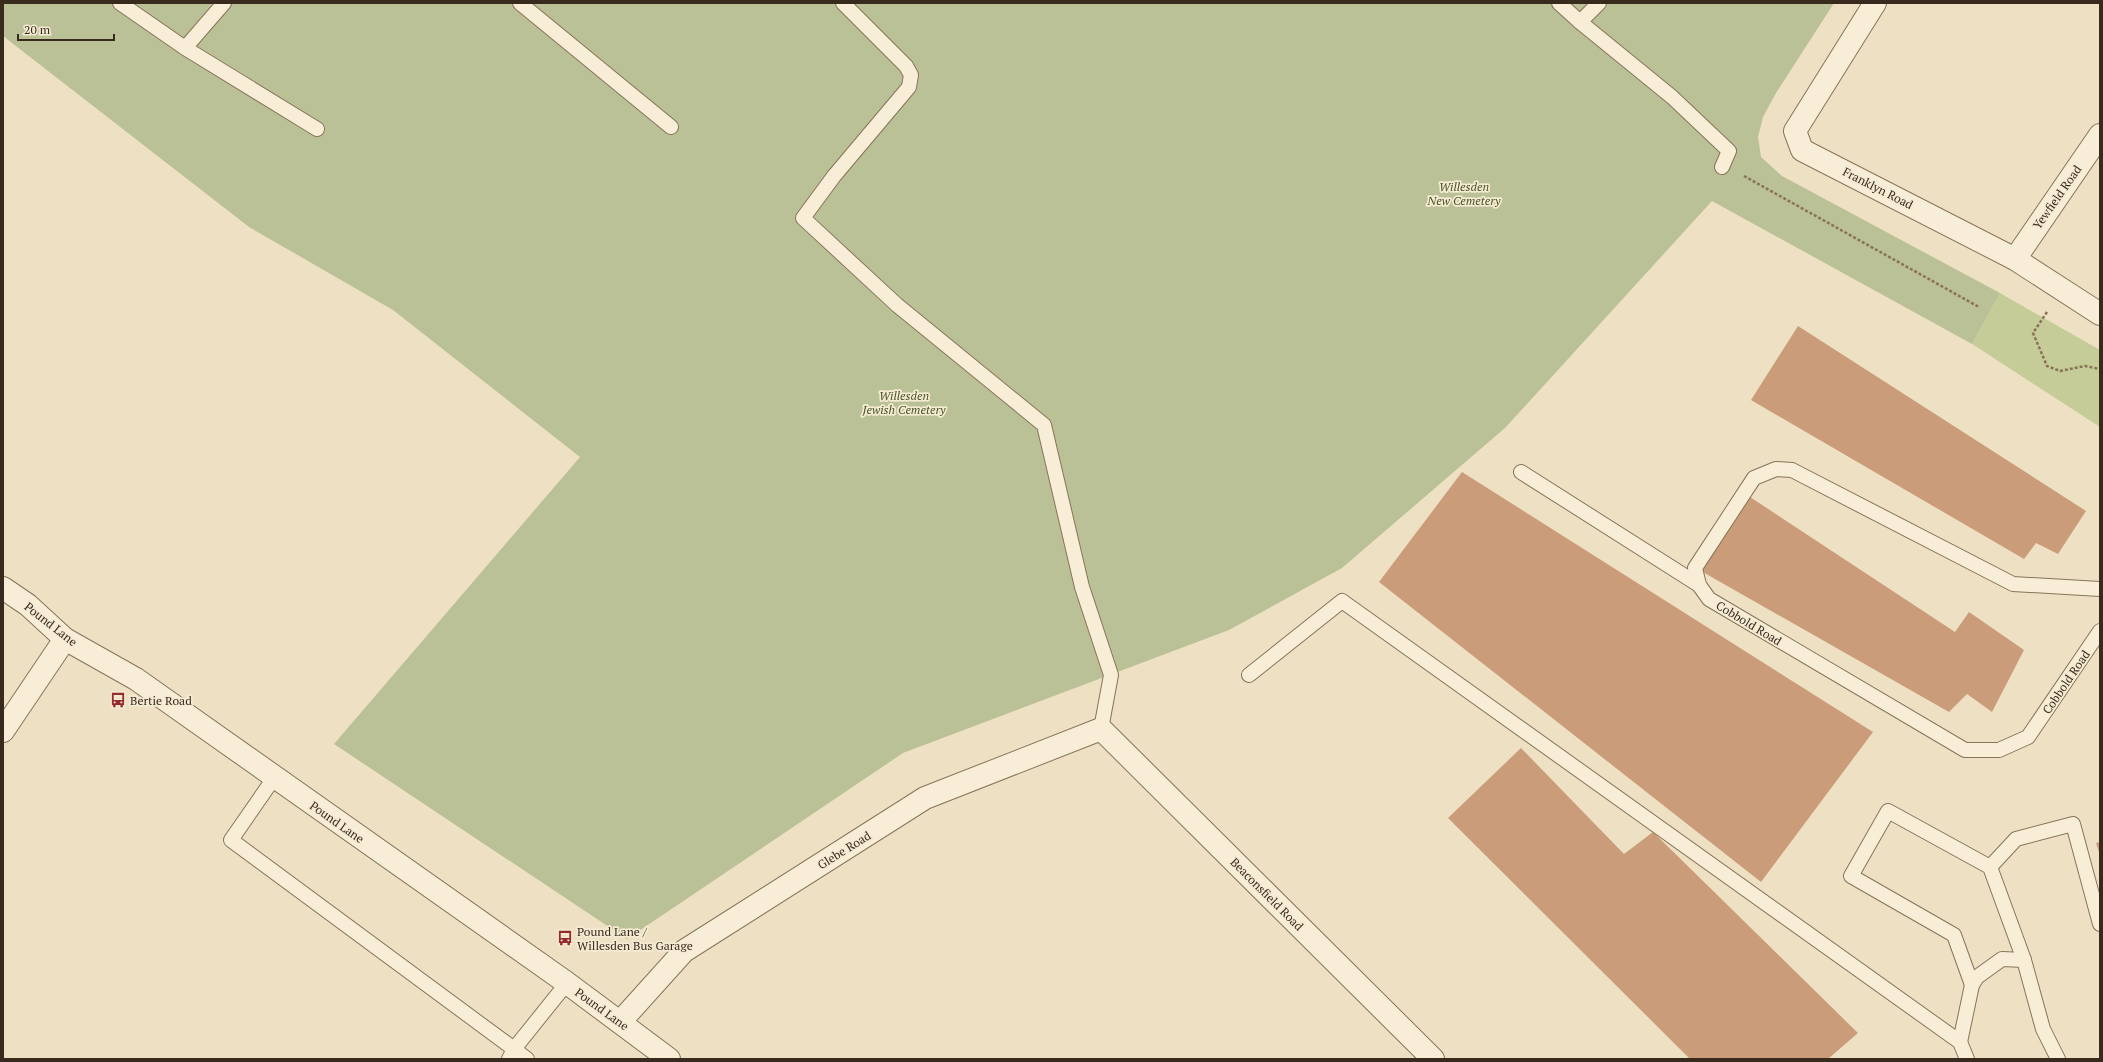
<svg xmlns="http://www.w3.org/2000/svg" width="2103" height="1062" font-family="'PT Serif',serif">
<rect width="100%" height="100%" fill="#eee1c3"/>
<!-- green -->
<path fill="#c5cc97" d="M 2000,293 L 2100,350 L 2100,427 L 1972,344 Z"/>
<!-- cemetery -->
<path fill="#bbc196" d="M 3,3 L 1834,3 L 1776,93 L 1763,117 L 1758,137 L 1761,157 L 1782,176 L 2000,293 L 1972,344 L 1712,201 L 1505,428 L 1342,568 L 1229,630 L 903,753 L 627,939 L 334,744 L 580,457 L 393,310 L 249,227 L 3,36 Z"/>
<!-- building -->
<g fill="#cb9c79">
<path d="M 1798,326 L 2086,511 L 2058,554 L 2036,543 L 2024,559 L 1751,400 Z"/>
<path d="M 1462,472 L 1873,732 L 1761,882 L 1379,582 Z"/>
<path d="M 1747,495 L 1955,632 L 1969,612 L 2024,650 L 1992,712 L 1967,694 L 1949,712 L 1701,571 Z"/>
<path d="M 1521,748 L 1624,854 L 1653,832 L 1858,1033 L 1828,1059 L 1690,1059 L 1448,818 Z"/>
<path d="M 2100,842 L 2100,855 L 2096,843 Z"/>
</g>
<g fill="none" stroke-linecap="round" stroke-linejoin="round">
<defs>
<g id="service">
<path d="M 120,3 L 185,48 L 224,3"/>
<path d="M 520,3 L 671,127"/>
<path d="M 843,3 L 906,66 L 911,75 L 909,87 L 834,176 L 803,218 L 897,305 L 1044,425 L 1082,587 L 1111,675 L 1101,729"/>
<path d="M 1559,3 L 1580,22"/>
<path d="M 1599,3 L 1580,22 L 1672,97 L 1729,151 L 1722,167"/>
<path d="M 185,48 L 317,129"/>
<path d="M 1521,472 L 1699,585"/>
<path d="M 2100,589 L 2013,584 L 1792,470 L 1776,469 L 1754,478 L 1695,568 L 1699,585 L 1709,599 L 1965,750 L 1999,750 L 2028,737 L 2100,631"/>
<path d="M 1249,675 L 1342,601 L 1960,1042 L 1967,1059"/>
<path d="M 274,778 L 231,840 L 514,1049 L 509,1059"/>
<path d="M 1990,867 L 2016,839 L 2073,824 L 2100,924"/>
<path d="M 1972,985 L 1954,935 L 1851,876 L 1888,811 L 1990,867 L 2024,960 L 2043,1029 L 2058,1059"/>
<path d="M 1960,1042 L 1972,985 L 1977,977 L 2002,959 L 2024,960"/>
<path d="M 527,1059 L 514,1049 L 567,983"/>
</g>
<g id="minor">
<path d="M 1875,3 L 1795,131 L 1802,150 L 2015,259 L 2100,314"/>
<path d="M 2015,259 L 2100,135"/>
<path d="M 3,731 L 65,639"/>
<path d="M 620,1022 L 684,951 L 925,798 L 1101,729 L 1433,1059"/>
</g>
<path id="tertiary" d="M 3,588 L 28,605 L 65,639 L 136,679 L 567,983 L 669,1059"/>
</defs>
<!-- service casing -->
<use href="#service" stroke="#88735a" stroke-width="16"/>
<!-- minor casing -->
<use href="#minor" stroke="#88735a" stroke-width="24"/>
<!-- tertiary casing -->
<use href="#tertiary" stroke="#88735a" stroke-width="24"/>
<!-- path -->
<g stroke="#88735a" stroke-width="2.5" stroke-dasharray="3 2" stroke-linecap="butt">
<path d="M 1744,176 L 1979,307"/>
<path d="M 2047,312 L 2033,333 L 2047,366 L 2060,371 L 2085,366 L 2100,369"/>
</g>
<!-- service -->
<use href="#service" stroke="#f8eed7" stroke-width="14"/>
<!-- minor -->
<use href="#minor" stroke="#f8eed7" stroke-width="22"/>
<!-- tertiary -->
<use href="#tertiary" stroke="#f8eed7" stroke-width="22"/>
</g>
<!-- icons -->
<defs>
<symbol id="bus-bare" viewBox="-9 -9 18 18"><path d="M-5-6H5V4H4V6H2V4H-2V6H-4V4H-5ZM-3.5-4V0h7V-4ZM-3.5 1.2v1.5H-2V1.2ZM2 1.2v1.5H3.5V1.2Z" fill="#962b2b" stroke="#f5ebd3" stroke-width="2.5" paint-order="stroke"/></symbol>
</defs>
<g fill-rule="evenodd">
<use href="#bus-bare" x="107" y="689" width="22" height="22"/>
<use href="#bus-bare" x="554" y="927" width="22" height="22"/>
</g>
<g text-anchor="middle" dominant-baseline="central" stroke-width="3.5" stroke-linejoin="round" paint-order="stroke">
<!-- park labels -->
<g font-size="12" font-style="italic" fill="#485425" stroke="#f5ebd3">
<text x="1464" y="186">Willesden<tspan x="1464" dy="14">New Cemetery</tspan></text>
<text x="904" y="395">Willesden<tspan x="904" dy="14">Jewish Cemetery</tspan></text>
</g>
<!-- street labels -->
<g font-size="12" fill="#382b1e" stroke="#f5ebd3">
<text transform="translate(1878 188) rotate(27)">Franklyn Road</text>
<text transform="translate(2057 197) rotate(-55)">Yewfield Road</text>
<text transform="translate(1749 623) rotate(31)">Cobbold Road</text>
<text transform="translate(51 624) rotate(38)">Pound Lane</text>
<text transform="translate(2066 682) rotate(-56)">Cobbold Road</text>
<text transform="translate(337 822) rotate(35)">Pound Lane</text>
<text transform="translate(844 850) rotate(-32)">Glebe Road</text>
<text transform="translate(1267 894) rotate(45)">Beaconsfield Road</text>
<text transform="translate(602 1009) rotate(36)">Pound Lane</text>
</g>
<!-- poi labels -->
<g font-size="12" fill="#382b1e" stroke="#f5ebd3" text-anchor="start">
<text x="130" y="700">Bertie Road</text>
<text x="577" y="931">Pound Lane /<tspan x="577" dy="14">Willesden Bus Garage</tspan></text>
</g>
</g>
<!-- border -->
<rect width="2103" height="1062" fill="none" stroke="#382b1e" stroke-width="8"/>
<!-- scale -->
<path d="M18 34v6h96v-6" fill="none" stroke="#382b1e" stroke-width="2"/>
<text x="24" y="34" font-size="12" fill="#382b1e" stroke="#f5ebd3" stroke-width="3" paint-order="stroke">20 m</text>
</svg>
